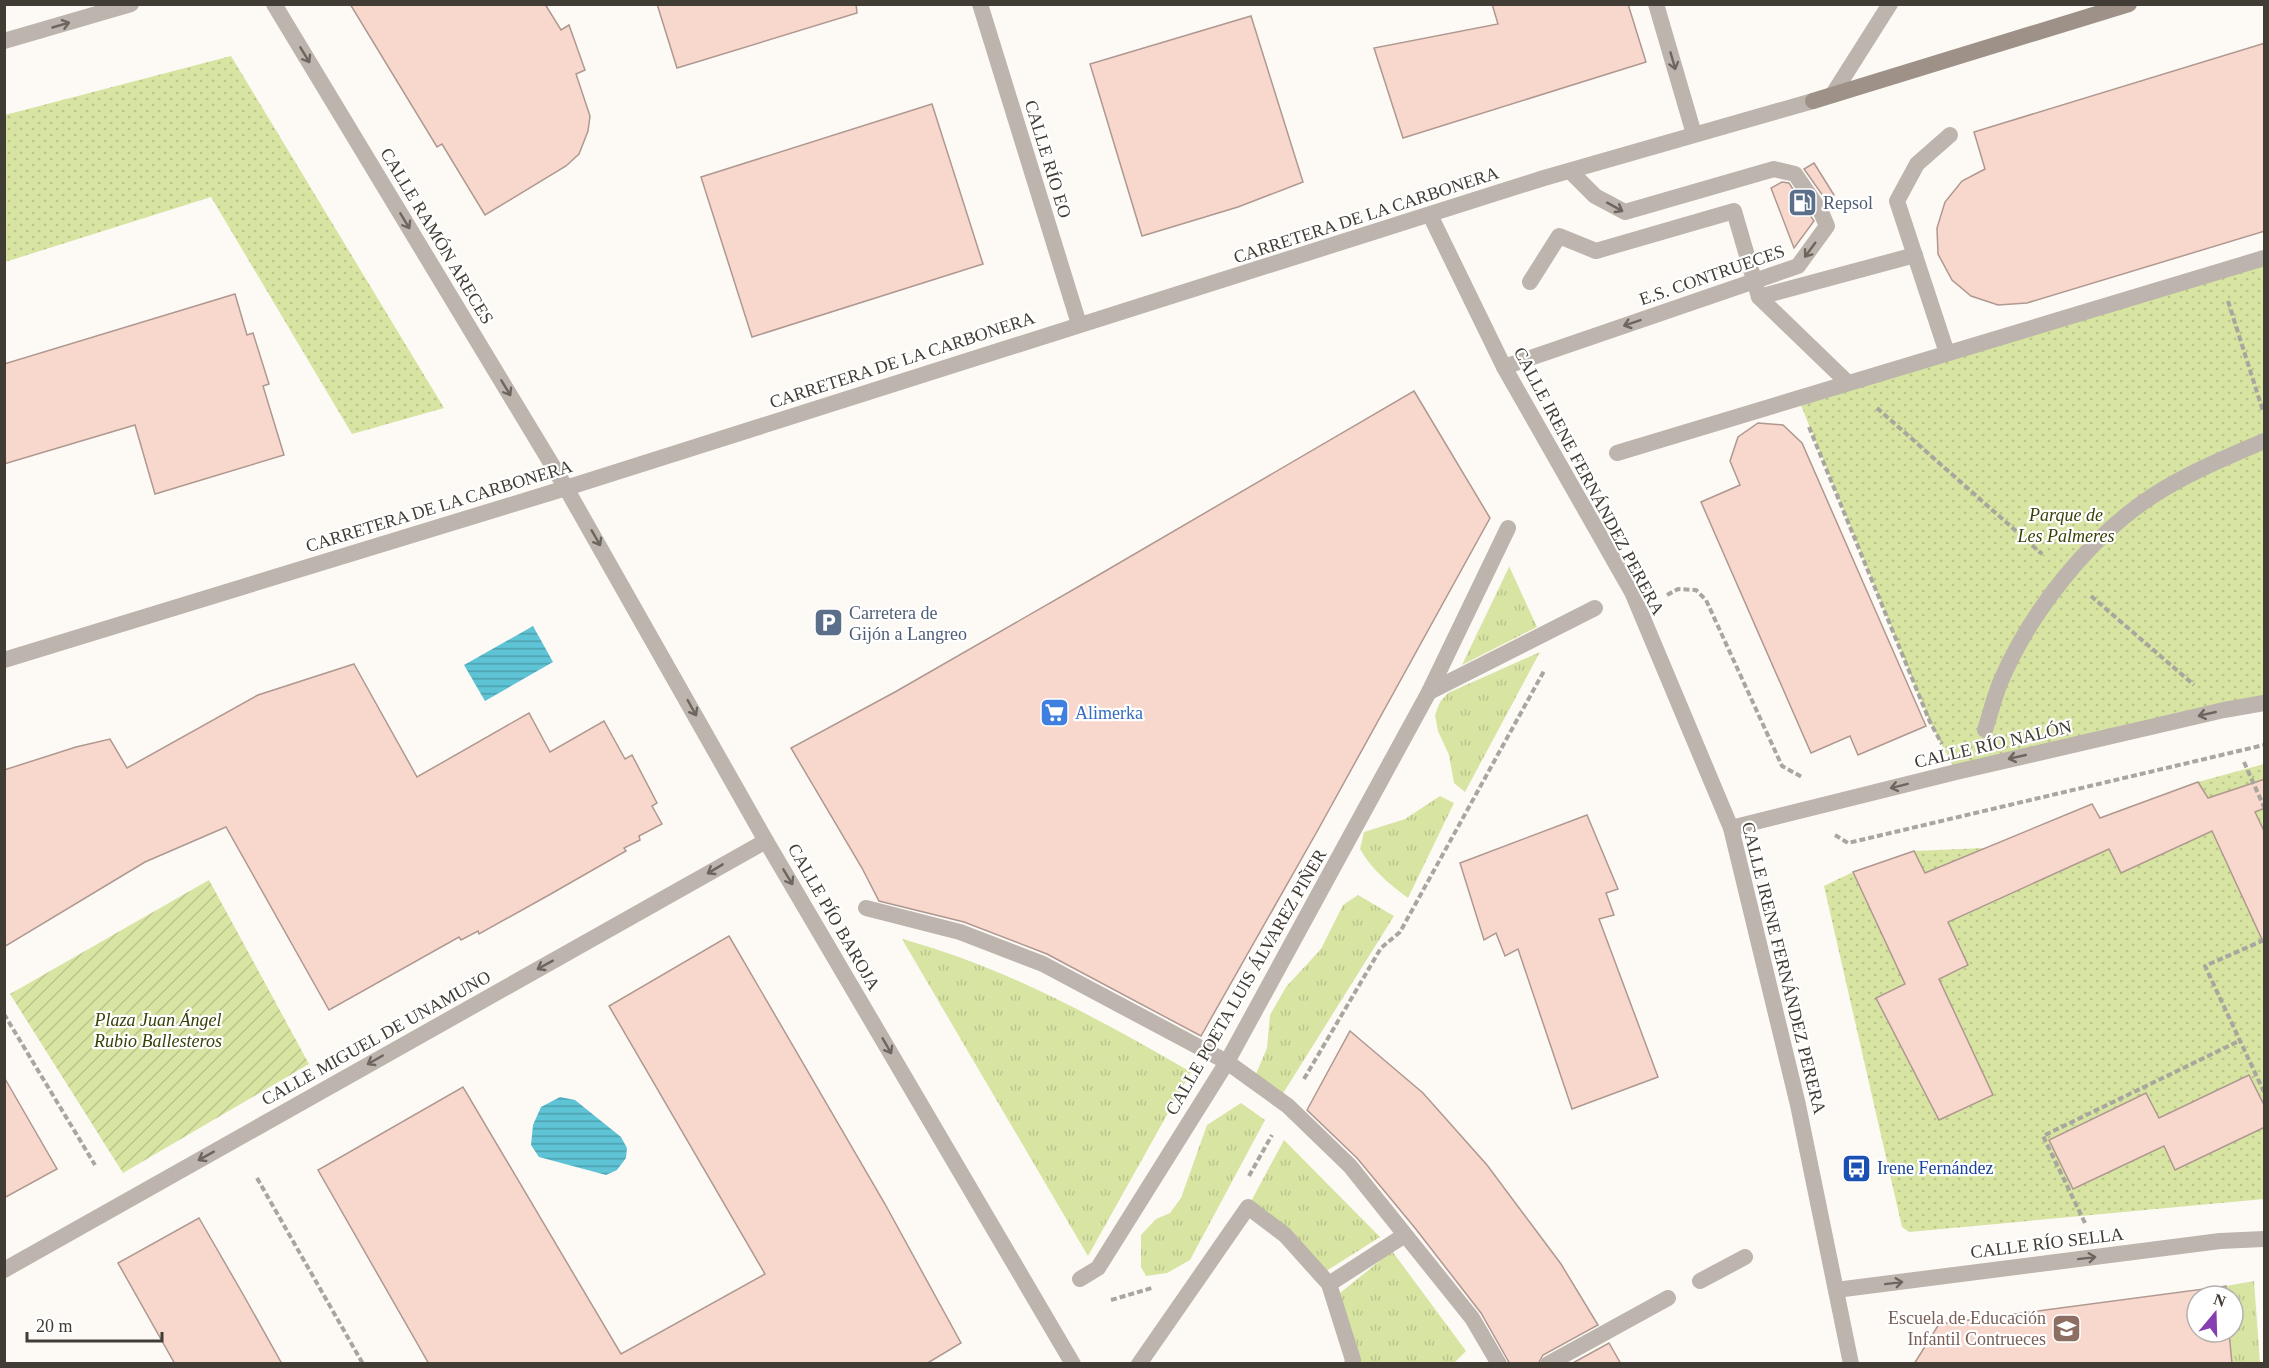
<svg xmlns="http://www.w3.org/2000/svg" width="2269" height="1368" font-family="'Times New Roman',serif">
<defs>
<pattern id="grass-tufts" width="24" height="20" patternUnits="userSpaceOnUse" patternTransform="scale(1.5)"><rect width="24" height="20" fill="#d7e4a2"/><path d="M3 7l-1-3M5 7V3M7 7l1-3M15 17l-1-3M17 17v-4M19 17l1-3" fill="none" stroke="#bac48c"/></pattern>
<pattern id="park-dots" width="8" height="8" patternUnits="userSpaceOnUse" patternTransform="scale(1.5)"><rect width="8" height="8" fill="#d7e4a2"/><path d="M2 2h.1M6 6h.1" fill="none" stroke="#bac48c" stroke-width="1.8" stroke-linecap="round"/></pattern>
<pattern id="garden-furrows" width="10" height="10" patternUnits="userSpaceOnUse" patternTransform="scale(1.5)"><rect width="10" height="10" fill="#d7e4a2"/><path d="M-1 1l2-2M0 10L10 0M9 11l2-2" fill="none" stroke="#bac48c"/></pattern>
<pattern id="water-rules" width="6" height="5" patternUnits="userSpaceOnUse" patternTransform="scale(1.5)"><rect width="6" height="5" fill="#5dc3d5"/><path d="M0 2.5h6" fill="none" stroke="#4ea0ae"/></pattern>
</defs>
<rect width="100%" height="100%" fill="#fdfaf6"/>
<!-- grass -->
<g fill="url(#grass-tufts)">
<path d="M 1509,566 L 1537,627 L 1462,665 L 1509,567 Z"/>
<path d="M 1540,652 L 1465,792 L 1454,783 L 1449,755 L 1438,731 L 1435,715 L 1440,702 L 1448,693 Z"/>
<path d="M 1440,796 L 1454,803 L 1408,898 C 1388,883 1372,870 1360,849 L 1364,832 L 1405,819 Z"/>
<path d="M 1358,895 L 1394,916 L 1282,1095 L 1256,1074 L 1267,1048 L 1270,1015 L 1286,987 L 1321,949 L 1343,905 Z"/>
<path d="M 902,939 C 1005,967 1099,1019 1191,1072 L 1088,1256 Z"/>
<path d="M 1241,1103 L 1265,1120 L 1190,1260 L 1167,1273 L 1146,1276 L 1141,1267 L 1141,1235 L 1156,1219 L 1170,1213 L 1181,1198 L 1207,1125 Z"/>
<path d="M 1284,1140 L 1380,1237 L 1320,1275 L 1248,1207 Z"/>
<path d="M 1392,1251 L 1466,1351 L 1454,1363 L 1357,1363 L 1357,1349 L 1340,1293 Z"/>
<path d="M 2254,1281 L 2260,1363 L 2232,1363 L 2229,1332 L 2233,1332 L 2233,1296 L 2226,1296 L 2226,1286 Z"/>
</g>
<!-- park -->
<g fill="url(#park-dots)">
<path d="M 231,56 L 444,408 L 352,434 L 211,197 L 5,262 L 5,115 Z"/>
<path d="M 2264,258 L 2264,703 L 1956,772 L 1930,722 L 1798,398 Z"/>
<path d="M 2264,764 L 2264,833 L 2244,786 L 2208,798 L 2198,782 Z"/>
<path d="M 2212,831 L 2248,909 L 2264,900 L 2264,1107 L 2249,1075 L 2159,1118 L 2146,1094 L 2049,1140 L 2073,1189 L 2164,1146 L 2175,1169 L 2264,1127 L 2264,1199 L 1909,1232 L 1902,1227 L 1824,886 L 1853,872 L 1905,984 L 1876,998 L 1939,1120 L 1993,1095 L 1939,979 L 1968,964 L 1914,851 L 1985,848 L 2006,896 L 2109,849 L 2121,873 Z"/>
</g>
<!-- garden -->
<path fill="url(#garden-furrows)" d="M 209,880 L 309,1064 L 123,1173 L 10,994 Z"/>
<!-- water -->
<g fill="url(#water-rules)">
<path d="M 533,626 L 553,662 L 485,701 L 464,665 Z"/>
<path d="M 560,1097 L 575,1100 L 621,1137 L 627,1148 L 626,1158 L 617,1170 L 606,1175 L 539,1157 L 531,1145 L 533,1125 L 541,1107 Z"/>
</g>
<!-- building -->
<g fill="#f8d8cc" stroke="#af9890" stroke-width="1.5">
<path d="M 350,4 L 545,4 L 561,30 L 569,25 L 585,70 L 576,74 L 590,116 L 588,131 L 579,154 L 566,166 L 485,215 L 442,144 L 437,147 Z"/>
<path d="M 657,4 L 856,4 L 857,13 L 677,68 Z"/>
<path d="M 1492,4 L 1628,4 L 1646,62 L 1403,138 L 1374,48 L 1498,24 Z"/>
<path d="M 1251,16 L 1303,182 L 1238,207 L 1142,236 L 1090,64 Z"/>
<path d="M 2265,43 L 2265,231 L 2027,303 L 1998,305 L 1971,296 L 1952,280 L 1938,254 L 1937,228 L 1945,202 L 1962,181 L 1985,169 L 1974,132 Z"/>
<path d="M 932,104 L 983,264 L 752,337 L 701,177 Z"/>
<path d="M 1814,163 L 1834,195 L 1828,203 L 1804,169 Z"/>
<path d="M 1782,182 L 1789,183 L 1814,221 L 1794,248 L 1771,188 Z"/>
<path d="M 235,294 L 247,335 L 253,333 L 269,384 L 263,386 L 284,455 L 155,494 L 135,425 L 4,464 L 4,364 Z"/>
<path d="M 1414,391 L 1490,518 L 1319,828 L 1201,1036 L 1047,954 L 964,922 L 879,901 L 862,868 L 791,748 L 895,692 L 1090,580 Z"/>
<path d="M 1758,423 L 1783,425 L 1802,443 L 1926,726 L 1858,755 L 1850,736 L 1811,753 L 1701,502 L 1740,485 L 1730,461 L 1738,437 Z"/>
<path d="M 354,664 L 417,777 L 529,713 L 550,752 L 604,721 L 625,759 L 632,755 L 657,803 L 652,806 L 662,824 L 639,836 L 640,840 L 624,848 L 626,851 L 549,895 L 479,934 L 478,931 L 461,940 L 459,937 L 329,1010 L 226,827 L 145,862 L 4,947 L 4,770 L 76,747 L 110,739 L 127,768 L 258,695 Z"/>
<path d="M 2265,779 L 2265,808 L 2255,812 L 2265,833 L 2265,946 L 2212,831 L 2121,873 L 2109,849 L 1948,922 L 1968,965 L 1939,979 L 1993,1095 L 1939,1120 L 1876,998 L 1905,984 L 1853,872 L 1914,851 L 1925,873 L 2092,804 L 2100,818 L 2198,782 L 2208,798 Z"/>
<path d="M 1587,815 L 1618,889 L 1606,893 L 1614,915 L 1599,919 L 1658,1077 L 1572,1109 L 1518,949 L 1505,956 L 1496,933 L 1484,940 L 1460,863 Z"/>
<path d="M 729,936 L 885,1204 L 961,1343 L 926,1364 L 429,1364 L 318,1170 L 463,1087 L 621,1354 L 765,1274 L 609,1006 Z"/>
<path d="M 1350,1031 L 1423,1093 L 1487,1165 L 1561,1264 L 1598,1325 L 1543,1355 L 1538,1364 L 1510,1364 L 1481,1313 L 1415,1228 L 1357,1158 L 1307,1110 Z"/>
<path d="M 2249,1075 L 2265,1107 L 2265,1127 L 2175,1170 L 2164,1146 L 2073,1189 L 2049,1140 L 2146,1093 L 2159,1118 Z"/>
<path d="M 4,1077 L 57,1169 L 4,1198 Z"/>
<path d="M 199,1218 L 244,1296 L 282,1364 L 175,1364 L 118,1263 Z"/>
<path d="M 2226,1286 L 2226,1296 L 2197,1296 L 2197,1332 L 2229,1332 L 2232,1364 L 1914,1364 L 1939,1324 Z"/>
<path d="M 1609,1343 L 1621,1364 L 1571,1364 Z"/>
</g>
<g fill="none" stroke-linecap="round" stroke-linejoin="round">
<!-- path -->
<g stroke="#a9a59f" stroke-width="4" stroke-dasharray="6 3" stroke-linecap="butt">
<path d="M 2228,301 L 2263,411"/>
<path d="M 1877,408 L 2042,554"/>
<path d="M 1809,427 L 1930,722 L 1942,744"/>
<path d="M 1667,595 L 1678,589 L 1696,590 L 1706,600 L 1782,766 L 1802,777"/>
<path d="M 2091,596 L 2194,685"/>
<path d="M 2244,762 L 2264,807"/>
<path d="M 1835,835 L 1848,843 L 2264,745"/>
<path d="M 2264,940 L 2205,966 L 2264,1092"/>
<path d="M 4,1014 L 95,1165"/>
<path d="M 1304,1079 L 1381,948 L 1400,932 L 1544,671"/>
<path d="M 1249,1176 L 1272,1135"/>
<path d="M 257,1178 L 363,1364"/>
<path d="M 2085,1223 L 2043,1136 L 2241,1040"/>
<path d="M 1111,1300 L 1152,1288"/>
</g>
<!-- service -->
<path stroke="#bcb4ad" stroke-width="16" d="M 1504,367 L 1798,266 L 1827,226 L 1821,212 L 1795,174 L 1774,169 L 1625,212 L 1595,196 L 1570,171"/>
<!-- pedestrian -->
<g stroke="#bcb4ad" stroke-width="16">
<path d="M 1530,282 L 1559,236 L 1596,251 L 1734,211 L 1759,297 L 1915,255"/>
<path d="M 1759,297 L 1848,383"/>
<path d="M 1947,353 L 1897,201 L 1917,164 L 1950,135"/>
<path d="M 1617,453 L 2264,258"/>
<path d="M 1429,692 L 1595,608"/>
<path d="M 1985,730 C 1990,715 1994,698 2000,683 C 2030,612 2089,537 2154,495 C 2188,473 2227,457 2264,441"/>
<path d="M 866,908 L 960,932 L 1043,964 L 1227,1062 L 1288,1106 L 1350,1166 L 1472,1318 L 1499,1364"/>
<path d="M 1080,1279 L 1098,1268 L 1227,1062 L 1429,692 L 1508,528"/>
<path d="M 1700,1281 L 1745,1257"/>
<path d="M 1329,1284 L 1405,1235"/>
<path d="M 1139,1364 L 1248,1207 L 1285,1235 L 1329,1284 L 1353,1360 L 1352,1364"/>
<path d="M 1548,1364 L 1668,1298"/>
</g>
<!-- minor -->
<g stroke="#bcb4ad" stroke-width="16">
<path d="M 274,4 L 566,488 L 766,841 L 1073,1364"/>
<path d="M 980,4 L 1079,324"/>
<path d="M 1656,4 L 1694,134"/>
<path d="M 4,41 L 131,4"/>
<path d="M 1430,215 L 1504,367 L 1632,592 L 1731,828 L 1798,1105 L 1851,1364"/>
<path d="M 1731,828 L 1956,772 L 2224,710 L 2264,703"/>
<path d="M 4,1270 L 766,841"/>
<path d="M 1836,1290 L 2220,1241 L 2264,1239"/>
</g>
<!-- tertiary -->
<g stroke="#bcb4ad" stroke-width="16">
<path d="M 1833,94 L 1890,4"/>
<path d="M 4,660 L 566,488 L 1544,178 L 1813,101"/>
</g>
<!-- secondary -->
<path stroke="#9e9288" stroke-width="16" d="M 1813,101 L 2129,4"/>
</g>
<!-- one-way arrows -->
<defs><path id="oneway-shaft" d="M-6 0H5M1.5-3L5.5 0L1.5 3" fill="none" stroke-width="1.6" stroke-linecap="round" stroke-linejoin="round" transform="scale(1.5)"/></defs>
<g stroke="#6c665e">
<use href="#oneway-shaft" transform="translate(61 25) rotate(-16)"/>
<use href="#oneway-shaft" transform="translate(305 55) rotate(59)"/>
<use href="#oneway-shaft" transform="translate(1673 61) rotate(74)"/>
<use href="#oneway-shaft" transform="translate(1615 207) rotate(29)"/>
<use href="#oneway-shaft" transform="translate(405 221) rotate(59)"/>
<use href="#oneway-shaft" transform="translate(1810 250) rotate(126)"/>
<use href="#oneway-shaft" transform="translate(1632 323) rotate(161)"/>
<use href="#oneway-shaft" transform="translate(506 388) rotate(59)"/>
<use href="#oneway-shaft" transform="translate(596 538) rotate(60)"/>
<use href="#oneway-shaft" transform="translate(692 708) rotate(61)"/>
<use href="#oneway-shaft" transform="translate(2207 714) rotate(167)"/>
<use href="#oneway-shaft" transform="translate(2017 757) rotate(167)"/>
<use href="#oneway-shaft" transform="translate(1899 786) rotate(166)"/>
<use href="#oneway-shaft" transform="translate(715 869) rotate(149)"/>
<use href="#oneway-shaft" transform="translate(788 877) rotate(59)"/>
<use href="#oneway-shaft" transform="translate(545 965) rotate(151)"/>
<use href="#oneway-shaft" transform="translate(887 1046) rotate(60)"/>
<use href="#oneway-shaft" transform="translate(375 1060) rotate(150)"/>
<use href="#oneway-shaft" transform="translate(206 1156) rotate(151)"/>
<use href="#oneway-shaft" transform="translate(2087 1258) rotate(-7)"/>
<use href="#oneway-shaft" transform="translate(1894 1283) rotate(-7)"/>
</g>
<!-- icons -->
<defs>
<symbol id="fuel-square" viewBox="-11 -11 22 22"><rect x="-9" y="-9" width="18" height="18" rx="4" fill="#5c6f8a" stroke="#fff"/><path d="M-5.5-6h7V0h2V4h1.3V-2.5L3-4.5l.8-.8L6-3V5H2.5V1h-1V6h-7ZM-4.2-4.7v3.2H.2V-4.7Z" fill="#fff"/></symbol>
<symbol id="parking-square" viewBox="-11 -11 22 22"><rect x="-9" y="-9" width="18" height="18" rx="4" fill="#5c6f8a" stroke="#fff"/><path d="M-3.5-5.5H1a3.5 3.5 0 0 1 0 7H-1V5.5H-3.5ZM-1-3.4V-.6H.8a1.4 1.4 0 0 0 0-2.8Z" fill="#fff"/></symbol>
<symbol id="supermarket-square" viewBox="-11 -11 22 22"><rect x="-9" y="-9" width="18" height="18" rx="4" fill="#3f7fe0" stroke="#fff"/><path d="M-6-5.5h2.5l.6 2H6L4.5 2H-2.5L-4.4-4H-6ZM-1.5 3.2a1.3 1.3 0 1 0 .1 0ZM3 3.2a1.3 1.3 0 1 0 .1 0Z" fill="#fff"/></symbol>
<symbol id="bus-square" viewBox="-11 -11 22 22"><rect x="-9" y="-9" width="18" height="18" rx="4" fill="#1a4fb4" stroke="#fff"/><path d="M-5-6H5V4H4V6H2V4H-2V6H-4V4H-5ZM-3.5-4V0h7V-4ZM-3.5 1.2v1.5H-2V1.2ZM2 1.2v1.5H3.5V1.2Z" fill="#fff"/></symbol>
<symbol id="school-square" viewBox="-11 -11 22 22"><rect x="-9" y="-9" width="18" height="18" rx="4" fill="#8d6e63" stroke="#fff"/><path d="M0-5L7-2L0 1L-7-2ZM-4 1L0 2.5L4 1V4Q0 6-4 4Z" fill="#fff"/></symbol>
</defs>
<g fill-rule="evenodd">
<use href="#fuel-square" x="1786" y="186" width="33" height="33"/>
<use href="#parking-square" x="812" y="606" width="33" height="33"/>
<use href="#supermarket-square" x="1038" y="696" width="33" height="33"/>
<use href="#bus-square" x="1840" y="1152" width="33" height="33"/>
<use href="#school-square" x="2050" y="1312" width="33" height="33"/>
</g>
<g text-anchor="middle" dominant-baseline="central" stroke-width="4.5" stroke-linejoin="round" paint-order="stroke">
<!-- street labels -->
<g font-size="18" fill="#413c34" stroke="#fff">
<text transform="translate(1048 159) rotate(73)">CALLE RÍO EO</text>
<text transform="translate(1366 215) rotate(-18)">CARRETERA DE LA CARBONERA</text>
<text transform="translate(437 236) rotate(59)">CALLE RAMÓN ARECES</text>
<text transform="translate(1712 275) rotate(-19)">E.S. CONTRUECES</text>
<text transform="translate(902 360) rotate(-18)">CARRETERA DE LA CARBONERA</text>
<text transform="translate(1589 481) rotate(62)">CALLE IRENE FERNÁNDEZ PERERA</text>
<text transform="translate(439 506) rotate(-17)">CARRETERA DE LA CARBONERA</text>
<text transform="translate(1993 744) rotate(-13)">CALLE RÍO NALÓN</text>
<text transform="translate(834 917) rotate(60)">CALLE PÍO BAROJA</text>
<text transform="translate(1784 968) rotate(76)">CALLE IRENE FERNÁNDEZ PERERA</text>
<text transform="translate(1246 982) rotate(-60)">CALLE POETA LUIS ÁLVAREZ PIÑER</text>
<text transform="translate(376 1038) rotate(-29)">CALLE MIGUEL DE UNAMUNO</text>
<text transform="translate(2047 1243) rotate(-7)">CALLE RÍO SELLA</text>
</g>
<!-- service labels -->
<g font-size="18" fill="#4e5e75" stroke="#fff" text-anchor="start">
<text x="1823" y="203">Repsol</text>
<text x="849" y="613">Carretera de<tspan x="849" dy="21">Gijón a Langreo</tspan></text>
</g>
<!-- park labels -->
<g font-size="18" font-style="italic" fill="#394006" stroke="#fff">
<text x="2066" y="515">Parque de<tspan x="2066" dy="21">Les Palmeres</tspan></text>
<text x="158" y="1020">Plaza Juan Ángel<tspan x="158" dy="21">Rubio Ballesteros</tspan></text>
</g>
<!-- shop labels -->
<g font-size="18" fill="#366cbe" stroke="#fff" text-anchor="start">
<text x="1075" y="713">Alimerka</text>
</g>
<!-- transit labels -->
<g font-size="18" fill="#164399" stroke="#fff" text-anchor="start">
<text x="1877" y="1168">Irene Fernández</text>
</g>
<!-- education labels -->
<g font-size="18" fill="#785e54" stroke="#fff" text-anchor="end">
<text x="2046" y="1318">Escuela de Educación<tspan x="2046" dy="21">Infantil Contrueces</tspan></text>
</g>
</g>
<!-- border -->
<rect width="2269" height="1368" fill="none" stroke="#413c34" stroke-width="12"/>
<!-- north arrow -->
<g transform="translate(2215 1314) rotate(19)"><circle r="28" fill="#ffffff" stroke="#b3b1ae" stroke-width="1.5"/>
<path d="M0-4.5L10 22L0 15L-10 22Z" fill="#863fb1"/>
<text y="-9" font-size="16" font-weight="bold" text-anchor="middle" fill="#413c34">N</text>
</g>
<!-- scale -->
<path d="M27 1332v9h135v-9" fill="none" stroke="#413c34" stroke-width="3"/>
<text x="36" y="1332" font-size="18" fill="#413c34" stroke="#ffffff" stroke-width="4.5" paint-order="stroke">20 m</text>
</svg>
